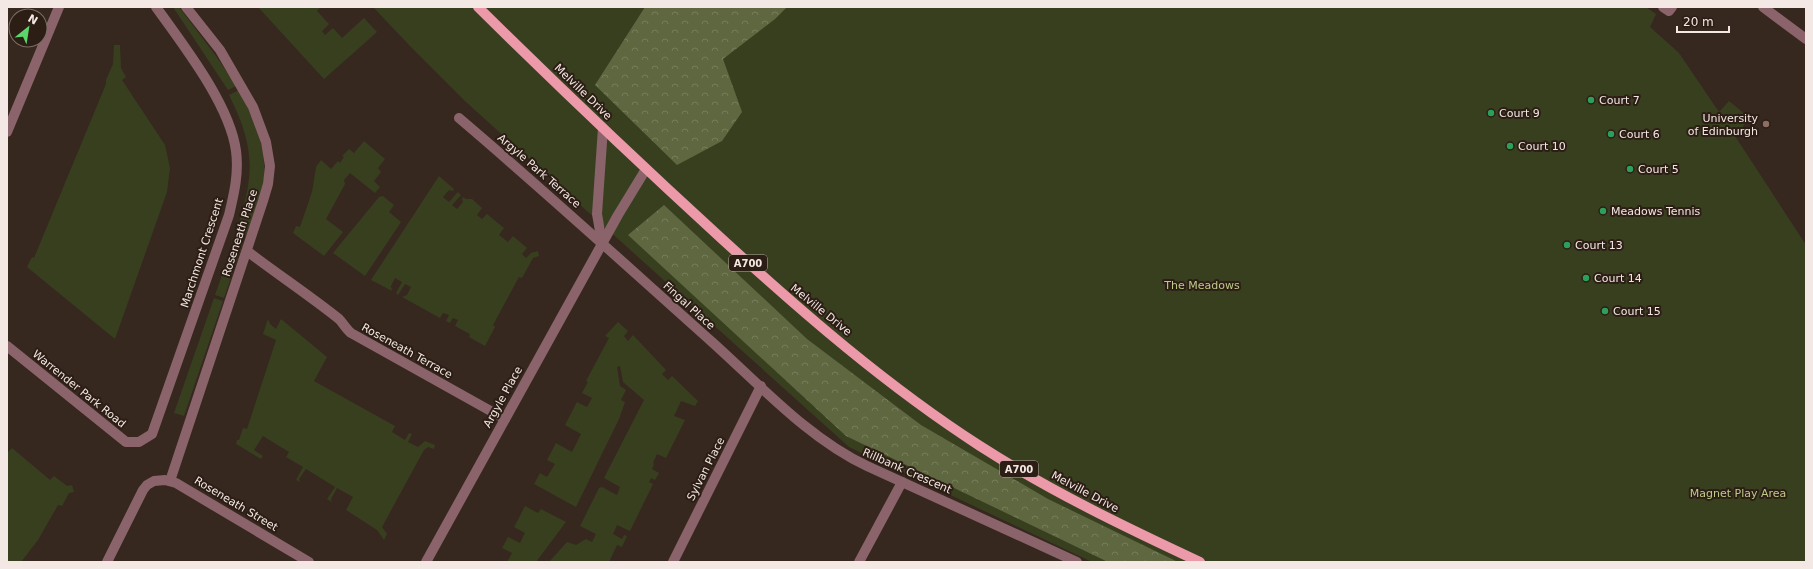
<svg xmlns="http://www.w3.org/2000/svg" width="1813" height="569" font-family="'DejaVu Sans',sans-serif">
<defs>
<pattern id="forest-crowns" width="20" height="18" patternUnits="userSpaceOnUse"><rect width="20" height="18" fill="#5e6740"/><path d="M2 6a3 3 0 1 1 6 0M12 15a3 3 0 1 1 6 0" fill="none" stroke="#767d5b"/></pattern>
</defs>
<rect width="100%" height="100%" fill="#36271f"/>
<!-- green -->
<g fill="#383f1f">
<path d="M 173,7 L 179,7 L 216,56 L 236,86 L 228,90 Z"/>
<path d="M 258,7 L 321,7 L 317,11 L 329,24 L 322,31 L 325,35 L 333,28 L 342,38 L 364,18 L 377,32 L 324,79 Z"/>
<path d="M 373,7 L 1646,7 L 1656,14 L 1650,27 L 1679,53 L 1719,112 L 1729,101 L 1750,118 L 1735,136 L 1806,245 L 1806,562 L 1092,562 L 849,447 L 466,102 L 410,46 Z"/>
<path d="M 114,45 L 120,45 L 121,68 L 126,77 L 122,80 L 165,145 L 170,168 L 167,192 L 115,339 L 27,267 L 32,257 L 34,258 L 106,84 L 106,80 L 113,64 Z"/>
<path d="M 239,90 C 254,118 269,153 263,186 C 260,204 251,221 245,238 L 235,235 C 254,177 257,151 229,95 Z"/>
<path d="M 364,141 L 385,159 L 378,168 L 381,172 L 374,181 L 380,187 L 375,193 L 350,173 L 344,180 L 345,184 L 326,219 L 343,232 L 324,256 L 293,233 L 296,226 L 300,227 L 312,192 L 316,167 L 321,160 L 331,169 L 338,161 L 340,163 L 344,157 L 342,156 L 349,149 L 354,153 Z"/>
<path d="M 439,176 L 454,189 L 453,191 L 449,190 L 443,197 L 449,202 L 458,192 L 461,195 L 452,205 L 457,209 L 463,202 L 462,199 L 463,197 L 466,199 L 472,199 L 482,208 L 477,215 L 482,219 L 487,214 L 504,228 L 499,235 L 508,242 L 513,236 L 527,248 L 522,254 L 526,258 L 531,253 L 538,251 L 539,256 L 533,258 L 522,278 L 519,277 L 493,325 L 495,327 L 485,346 L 469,337 L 470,334 L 455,326 L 458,320 L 453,318 L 450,323 L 446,321 L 449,315 L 443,313 L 440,318 L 402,297 L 407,295 L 411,287 L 405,284 L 398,295 L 396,293 L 402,282 L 395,278 L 391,286 L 392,291 L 371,280 Z"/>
<path d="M 383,196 L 394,205 L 389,212 L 401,222 L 365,276 L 333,253 L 379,197 Z"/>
<path d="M 234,240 L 243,243 L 224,298 L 215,295 Z"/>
<path d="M 214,298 L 223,301 L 184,416 L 174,413 Z"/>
<path d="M 268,319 L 270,324 L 276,329 L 281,319 L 327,357 L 314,381 L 395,426 L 392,432 L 405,440 L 409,433 L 412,434 L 408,442 L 418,447 L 425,441 L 435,445 L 434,449 L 428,447 L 424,450 L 382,527 L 387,534 L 384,540 L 377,530 L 346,510 L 353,497 L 337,488 L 331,499 L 332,502 L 327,499 L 335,487 L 306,469 L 299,479 L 300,482 L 296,480 L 303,467 L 286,457 L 289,452 L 263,436 L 254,450 L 263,456 L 261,459 L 236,444 L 237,440 L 239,440 L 243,428 L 247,429 L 276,340 L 263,334 Z"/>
<path d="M 618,322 L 628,331 L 624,336 L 628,341 L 633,335 L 666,370 L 662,374 L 668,380 L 672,376 L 698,401 L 695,406 L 681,401 L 674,416 L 685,420 L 666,458 L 657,454 L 653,463 L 654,464 L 652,469 L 659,473 L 655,480 L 651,478 L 649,482 L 653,484 L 630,531 L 617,525 L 613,534 L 622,539 L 624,535 L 627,536 L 622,547 L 617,545 L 609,562 L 549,562 L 567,542 L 576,545 L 586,539 L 592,542 L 596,534 L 580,526 L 599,488 L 602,487 L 617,495 L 620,487 L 604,478 L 644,400 L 623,382 L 620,366 L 617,367 L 620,386 L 626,390 L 621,400 L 625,402 L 619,419 L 576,507 L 534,484 L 540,473 L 547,477 L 555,464 L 547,460 L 556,443 L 572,452 L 581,434 L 565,425 L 577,402 L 587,407 L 592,398 L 582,393 L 588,382 L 586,381 L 609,338 L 605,336 Z"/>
<path d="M 12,448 L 50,480 L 54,476 L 67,486 L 72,485 L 74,492 L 69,493 L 62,506 L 58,505 L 38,540 L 21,562 L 7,562 L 7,453 Z"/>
<path d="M 525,506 L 538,513 L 541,509 L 566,522 L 536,562 L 507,562 L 512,553 L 502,548 L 508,537 L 520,543 L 525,533 L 514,527 Z"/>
</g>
<!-- forest -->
<g fill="url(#forest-crowns)">
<path d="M 645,7 L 787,7 L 775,19 L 723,59 L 742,112 L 722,141 L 677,165 L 595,85 Z"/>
<path d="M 664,205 L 807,339 L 921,425 L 1048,499 L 1178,562 L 1108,562 L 846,436 L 628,235 Z"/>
</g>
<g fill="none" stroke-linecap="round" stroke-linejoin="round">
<!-- minor -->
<g stroke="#8b636a" stroke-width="10">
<path d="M 1663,7 L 1669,11 L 1672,7"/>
<path d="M 1763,7 L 1806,39"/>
<path d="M 459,118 C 545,191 628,267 712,342 C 760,385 809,439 867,466 L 1077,562"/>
<path d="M 602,243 L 597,214 L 603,128"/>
<path d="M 247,251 C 277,274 309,295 339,319 C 343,323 346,329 351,333 L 505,419"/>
<path d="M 7,346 L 126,442 L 139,442 L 152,434 L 229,215 C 234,194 239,173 236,151 C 230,105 184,46 156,7"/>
<path d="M 170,481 L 263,201 L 268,184 L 270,166 L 266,142 L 253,107 L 220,50 L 186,7"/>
<path d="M 107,562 L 143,490 L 147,485 L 154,481 L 165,480 L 176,483 L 309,562"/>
<path d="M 426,562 L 618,215 L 646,169"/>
<path d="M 673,562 L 761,386"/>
<path d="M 859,562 L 902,482"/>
</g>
<!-- tertiary -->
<path stroke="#8b636a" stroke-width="10" d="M 7,132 L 59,7"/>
<!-- primary -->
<path stroke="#ec99a9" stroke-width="10" d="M 478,7 C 558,86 639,163 722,239 C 803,313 887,386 980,446 C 1050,491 1125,527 1200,562"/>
</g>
<!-- markers -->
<g fill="#2e9e5b" stroke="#2c1d15" stroke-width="1.5">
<circle cx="1591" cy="100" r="4"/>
<circle cx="1491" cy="113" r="4"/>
<circle cx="1611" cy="134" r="4"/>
<circle cx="1510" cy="146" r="4"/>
<circle cx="1630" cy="169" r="4"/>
<circle cx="1603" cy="211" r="4"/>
<circle cx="1567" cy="245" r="4"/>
<circle cx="1586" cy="278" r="4"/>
<circle cx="1605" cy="311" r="4"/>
</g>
<circle fill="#8d6e63" stroke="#2c1d15" stroke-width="1.5" cx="1766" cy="124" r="4"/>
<g text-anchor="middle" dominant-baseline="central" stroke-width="4" stroke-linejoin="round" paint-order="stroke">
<!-- shield labels -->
<g fill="#2c1d15" stroke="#b7aba5" stroke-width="1">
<rect x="729" y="255" width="38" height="16" rx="3"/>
<rect x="1000" y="461" width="38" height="16" rx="3"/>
</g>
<g font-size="10" font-weight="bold" fill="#f3e8e3">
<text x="748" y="263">A700</text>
<text x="1019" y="469">A700</text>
</g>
<!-- street labels -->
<g font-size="11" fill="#f3e8e3" stroke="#2c1d15">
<text transform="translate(583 92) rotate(44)">Melville Drive</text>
<text transform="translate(539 171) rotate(41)">Argyle Park Terrace</text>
<text transform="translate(240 233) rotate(-72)">Roseneath Place</text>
<text transform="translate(202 253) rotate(-72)">Marchmont Crescent</text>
<text transform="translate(689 306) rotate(42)">Fingal Place</text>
<text transform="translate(821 310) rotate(39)">Melville Drive</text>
<text transform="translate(407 351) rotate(29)">Roseneath Terrace</text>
<text transform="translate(79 389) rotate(39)">Warrender Park Road</text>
<text transform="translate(503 397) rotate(-61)">Argyle Place</text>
<text transform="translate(706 469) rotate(-63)">Sylvan Place</text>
<text transform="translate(907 471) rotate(24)">Rillbank Crescent</text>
<text transform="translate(1085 492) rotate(28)">Melville Drive</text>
<text transform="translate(236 504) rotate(31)">Roseneath Street</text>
</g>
<!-- poi labels -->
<g font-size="11" fill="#f3e8e3" stroke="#2c1d15" text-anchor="start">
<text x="1599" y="100">Court 7</text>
<text x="1499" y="113">Court 9</text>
<text x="1758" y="118" text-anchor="end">University<tspan x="1758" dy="13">of Edinburgh</tspan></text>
<text x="1619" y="134">Court 6</text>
<text x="1518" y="146">Court 10</text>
<text x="1638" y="169">Court 5</text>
<text x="1611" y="211">Meadows Tennis</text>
<text x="1575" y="245">Court 13</text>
<text x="1594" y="278">Court 14</text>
<text x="1613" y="311">Court 15</text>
</g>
<!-- park labels -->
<g font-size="11" fill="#bbcb88" stroke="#2c1d15">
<text x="1202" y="285">The Meadows</text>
<text x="1738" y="493">Magnet Play Area</text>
</g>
</g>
<!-- border -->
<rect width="1813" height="569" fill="none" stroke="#f3e8e3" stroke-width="16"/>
<!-- north arrow -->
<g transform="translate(28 28) rotate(30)"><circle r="19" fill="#2c1d15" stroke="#7c6e67"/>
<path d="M0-3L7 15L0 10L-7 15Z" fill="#5dd56d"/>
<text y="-6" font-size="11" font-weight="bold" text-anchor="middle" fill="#f3e8e3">N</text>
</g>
<!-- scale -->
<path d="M1677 26v6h52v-6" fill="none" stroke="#f3e8e3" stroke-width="2"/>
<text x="1683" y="26" font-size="12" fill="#f3e8e3" stroke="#2c1d15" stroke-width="3" paint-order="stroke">20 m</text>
</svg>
